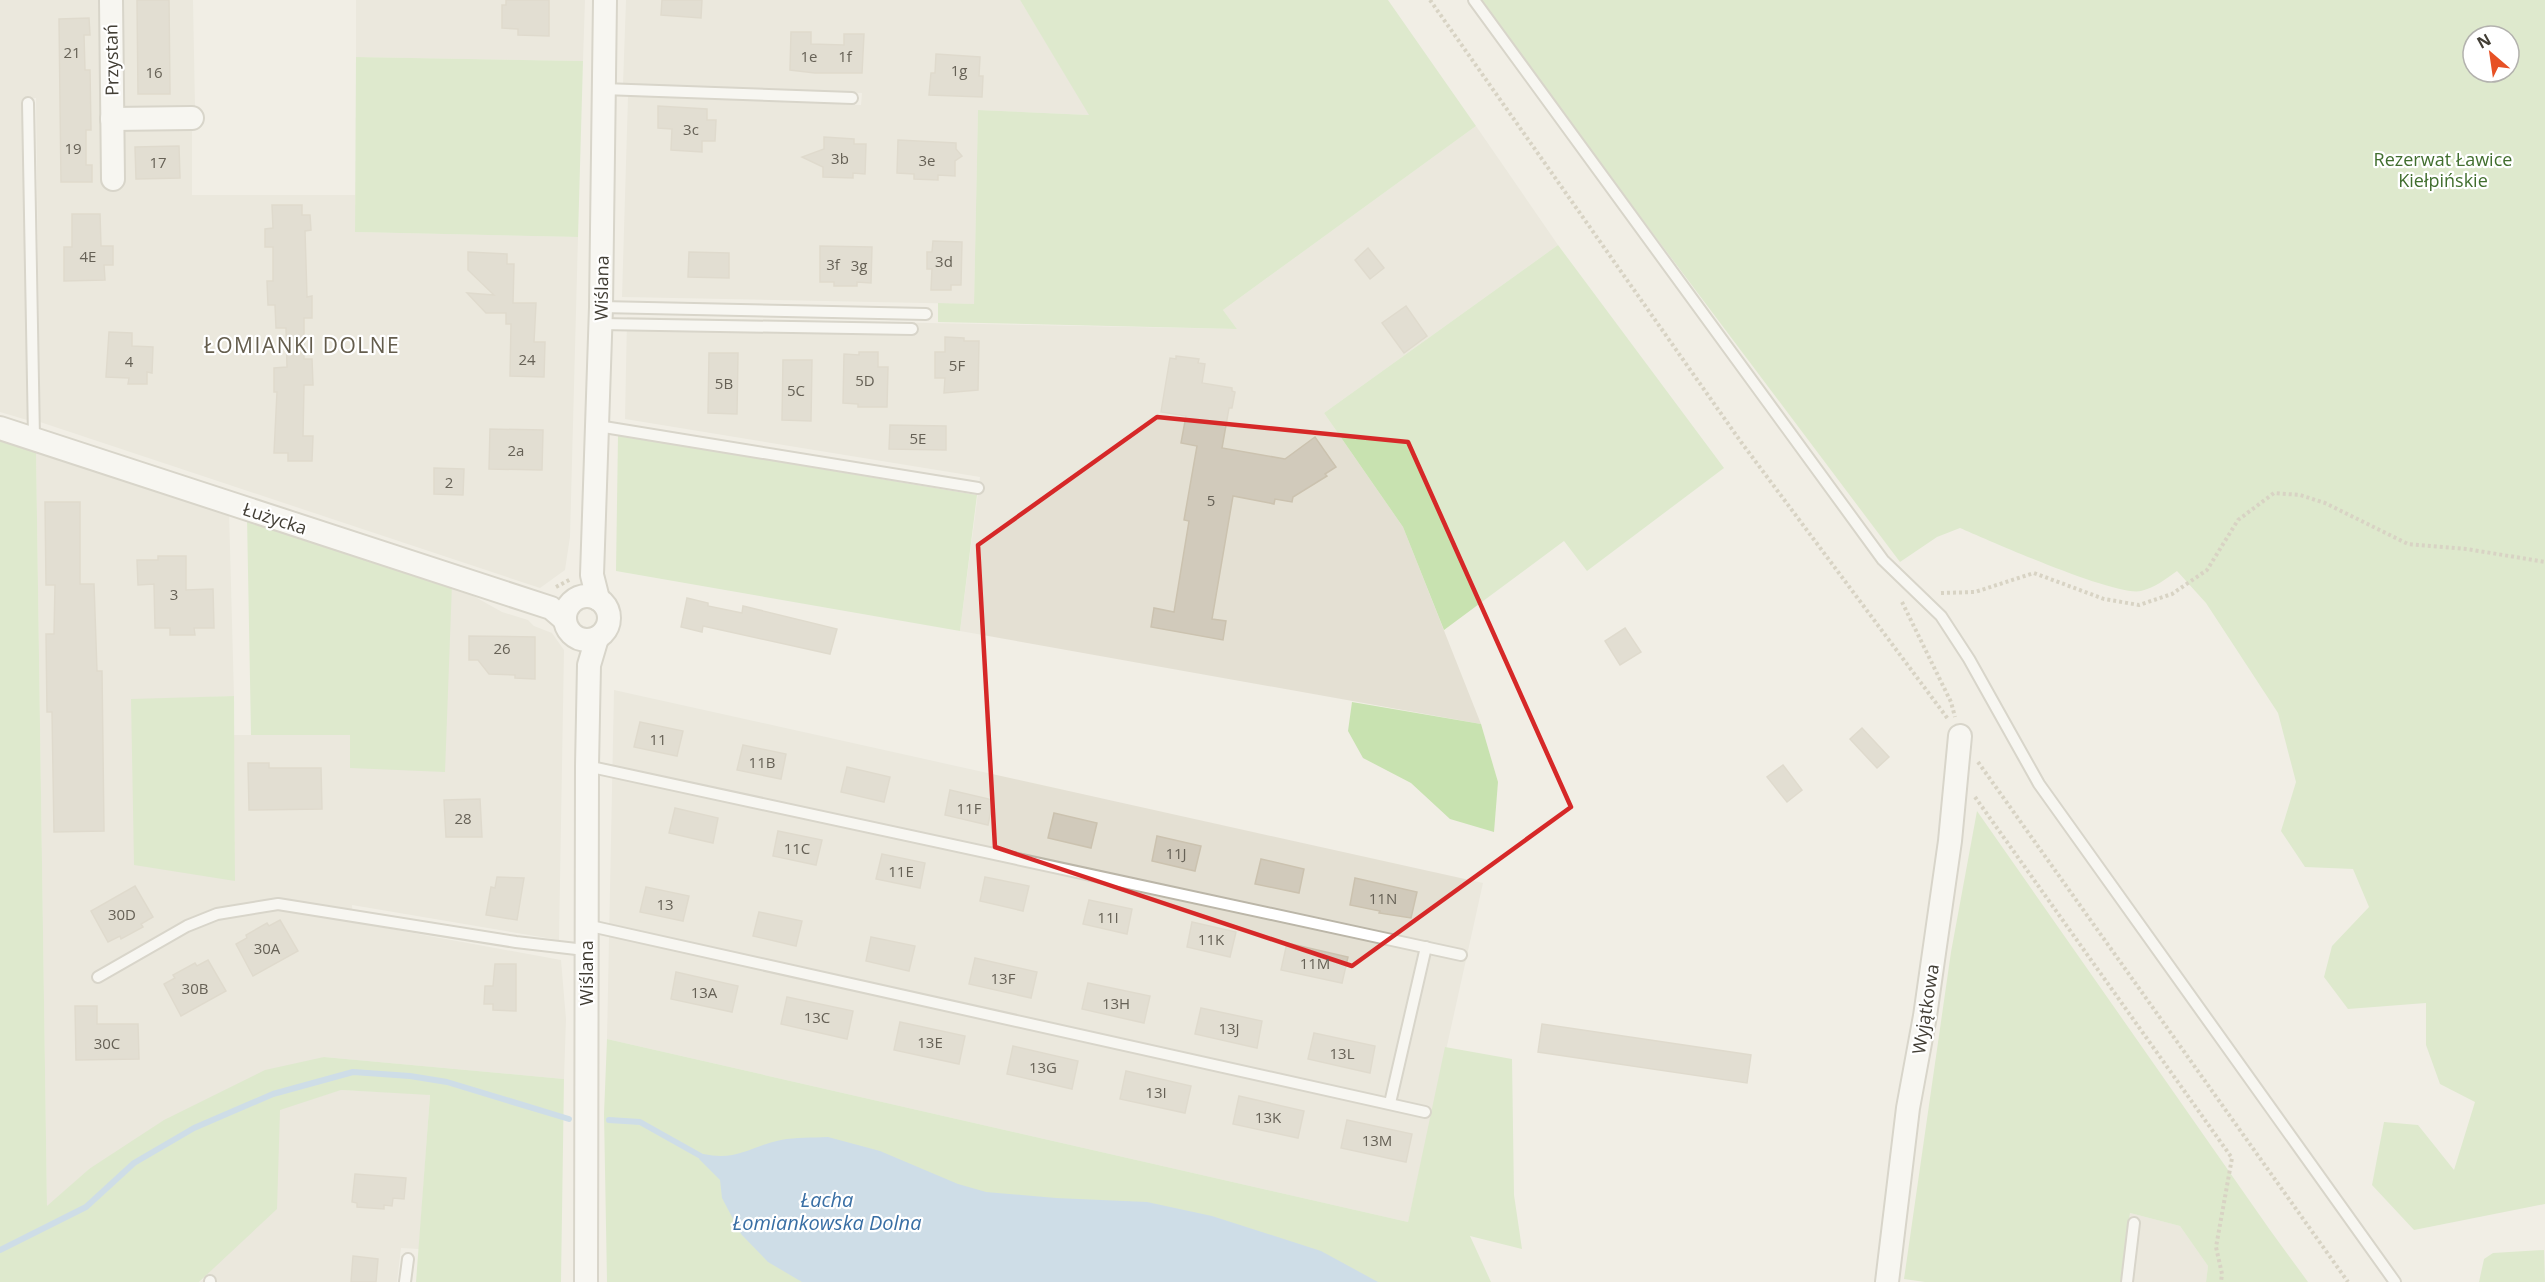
<svg xmlns="http://www.w3.org/2000/svg" width="2545" height="1282" font-family="'Open Sans',sans-serif">
<rect width="100%" height="100%" fill="#f1eee5"/>
<!-- residential -->
<g fill="#e4e0d3">
<path d="M 0,0 L 193,0 L 195,107 L 192,107 L 192,195 L 355,195 L 355,232 L 578,237 L 570,537 L 565,570 L 540,588 L 40,422 L 36,98 L 24,99 L 27,420 L 0,412 Z"/>
<path d="M 356,0 L 585,0 L 583,61 L 356,57 Z"/>
<path d="M 626,0 L 1020,0 L 1090,115 L 978,110 L 974,304 L 622,297 L 628,96 L 861,105 L 862,93 L 623,84 Z"/>
<path d="M 1476,126 L 1558,245 L 1324,413 L 1403,527 L 1481,724 L 960,631 L 980,477 L 625,419 L 627,317 L 1237,329 L 1223,310 Z"/>
<path d="M 36,448 L 229,511 L 234,696 L 131,700 L 235,881 L 234,735 L 350,735 L 452,584 L 502,612 L 528,620 L 534,626 L 552,633 L 564,650 L 559,940 L 352,905 L 353,922 L 561,960 L 566,1019 L 564,1079 L 324,1057 L 89,1169 L 47,1207 Z"/>
<path d="M 614,690 L 1483,883 L 1408,1222 L 607,1039 Z"/>
<path d="M 340,1090 L 430,1094 L 419,1249 L 401,1248 L 397,1282 L 199,1282 L 204,1279 L 280,1109 Z"/>
<path d="M 2130,1213 L 2180,1226 L 2208,1266 L 2206,1282 L 2121,1282 Z"/>
</g>
<!-- green -->
<g fill="#c8e2b0" fill-rule="evenodd">
<path d="M 1020,0 L 1388,0 L 1476,126 L 1223,310 L 1237,329 L 938,322 L 938,303 L 974,304 L 978,110 L 1089,115 Z"/>
<path d="M 1480,0 L 2545,0 L 2545,1204 L 2414,1230 L 2372,1185 L 2384,1122 L 2418,1125 L 2454,1170 L 2475,1102 L 2440,1084 L 2426,1045 L 2426,1003 L 2348,1009 L 2324,977 L 2332,946 L 2369,907 L 2353,869 L 2305,867 L 2281,831 L 2296,782 L 2278,713 L 2206,603 L 2177,571 C 2166,579 2154,588 2141,591 C 2116,597 1990,541 1960,528 L 1937,537 L 1900,562 L 1551,98 ZM 2473,36 L 2509,36 L 2509,72 L 2473,72 Z"/>
<path d="M 356,57 L 583,61 L 578,237 L 355,232 Z"/>
<path d="M 1558,245 L 1724,468 L 1587,571 L 1564,541 L 1444,630 L 1403,527 L 1324,413 Z"/>
<path d="M 618,435 L 977,495 L 960,631 L 616,571 Z"/>
<path d="M 0,439 L 36,448 L 47,1206 L 89,1169 L 164,1120 L 265,1070 L 324,1057 L 564,1079 L 561,1282 L 416,1282 L 430,1095 L 341,1090 L 280,1110 L 277,1209 L 199,1282 L 0,1282 Z"/>
<path d="M 247,517 L 452,584 L 445,772 L 350,768 L 350,735 L 251,735 Z"/>
<path d="M 234,696 L 235,881 L 134,865 L 131,699 Z"/>
<path d="M 1352,702 L 1481,724 L 1498,782 L 1494,832 L 1450,819 L 1411,783 L 1363,758 L 1348,731 Z"/>
<path d="M 1977,811 L 2270,1230 L 2308,1282 L 2206,1282 L 2208,1266 L 2180,1226 L 2130,1213 L 2121,1282 L 1925,1282 L 1904,1279 L 1951,952 Z"/>
<path d="M 607,1039 L 1408,1222 L 1445,1047 L 1512,1059 L 1514,1195 L 1522,1249 L 1470,1236 L 1491,1282 L 607,1282 L 604,1114 Z"/>
<path d="M 2544,1250 L 2545,1282 L 2479,1282 L 2484,1259 L 2493,1253 Z"/>
</g>
<!-- water -->
<path fill="#a5c8e9" d="M 828,1137 L 880,1151 L 958,1184 L 986,1192 L 1056,1198 L 1147,1202 L 1212,1216 L 1321,1251 L 1378,1282 L 802,1282 L 768,1262 L 741,1234 L 722,1198 L 720,1180 L 699,1159 L 703,1154 C 738,1161 748,1147 781,1140 C 796,1137 812,1138 828,1137 Z"/>
<g fill="none" stroke-linecap="round" stroke-linejoin="round">
<!-- stream -->
<g stroke="#a5c8e9" stroke-width="6">
<path d="M 609,1120 L 640,1122 L 706,1159"/>
<path d="M 0,1250 L 86,1207 L 134,1163 L 194,1128 L 273,1094 L 353,1072 L 410,1076 L 447,1082 L 569,1119"/>
</g>
</g>
<!-- building -->
<g fill="#d1cabb" stroke="#cbc2af" stroke-width="1.5">
<path d="M 137,0 L 169,0 L 170,94 L 138,94 Z"/>
<path d="M 506,0 L 549,0 L 549,36 L 518,35 L 518,29 L 502,28 L 502,5 L 506,5 Z"/>
<path d="M 662,0 L 702,0 L 701,18 L 661,15 Z"/>
<path d="M 89,18 L 90,35 L 84,35 L 85,70 L 90,70 L 91,130 L 86,130 L 86,165 L 92,165 L 92,182 L 61,182 L 59,19 Z"/>
<path d="M 791,32 L 811,32 L 811,44 L 844,45 L 844,34 L 864,34 L 862,73 L 815,73 L 790,70 Z"/>
<path d="M 936,54 L 980,57 L 979,76 L 983,76 L 982,97 L 929,95 L 931,73 L 935,73 Z"/>
<path d="M 658,106 L 707,109 L 707,120 L 716,120 L 715,141 L 702,141 L 702,152 L 671,150 L 672,129 L 658,128 Z"/>
<path d="M 824,137 L 854,139 L 854,144 L 866,144 L 865,174 L 853,173 L 853,178 L 823,177 L 823,167 L 802,157 L 824,149 Z"/>
<path d="M 898,140 L 956,143 L 956,149 L 962,156 L 955,161 L 955,176 L 938,175 L 938,180 L 914,179 L 914,174 L 897,173 Z"/>
<path d="M 179,146 L 180,178 L 136,179 L 135,147 Z"/>
<path d="M 272,205 L 302,205 L 302,215 L 310,215 L 311,230 L 305,231 L 307,297 L 312,296 L 312,318 L 304,318 L 304,359 L 312,359 L 313,385 L 304,385 L 303,436 L 313,436 L 312,461 L 288,461 L 288,453 L 274,453 L 277,392 L 274,392 L 274,368 L 287,367 L 286,328 L 276,328 L 275,305 L 268,305 L 267,281 L 273,281 L 273,247 L 265,247 L 265,229 L 273,228 Z"/>
<path d="M 72,214 L 100,214 L 101,246 L 113,246 L 113,265 L 104,265 L 105,280 L 64,281 L 64,247 L 72,247 Z"/>
<path d="M 933,241 L 962,242 L 961,285 L 951,285 L 951,290 L 931,290 L 932,269 L 927,269 L 927,252 L 932,252 Z"/>
<path d="M 820,246 L 872,247 L 871,283 L 857,282 L 857,286 L 834,286 L 834,282 L 820,282 Z"/>
<path d="M 1368,248 L 1384,268 L 1370,279 L 1355,260 Z"/>
<path d="M 468,252 L 507,254 L 507,264 L 514,264 L 513,303 L 536,303 L 534,342 L 545,342 L 544,377 L 510,376 L 511,324 L 506,324 L 506,313 L 486,313 L 467,293 L 494,295 L 468,270 Z"/>
<path d="M 689,252 L 729,253 L 729,278 L 688,277 Z"/>
<path d="M 1406,306 L 1427,336 L 1404,353 L 1382,323 Z"/>
<path d="M 109,332 L 132,333 L 132,346 L 153,347 L 152,373 L 147,372 L 147,384 L 128,384 L 129,378 L 106,377 Z"/>
<path d="M 945,337 L 964,338 L 964,341 L 979,341 L 978,390 L 944,393 L 945,378 L 935,378 L 935,352 L 945,352 Z"/>
<path d="M 859,352 L 878,352 L 878,367 L 888,367 L 887,407 L 858,407 L 858,404 L 843,403 L 844,354 L 859,355 Z"/>
<path d="M 709,353 L 738,353 L 737,414 L 708,413 Z"/>
<path d="M 1176,356 L 1199,359 L 1198,363 L 1205,364 L 1202,383 L 1232,388 L 1232,391 L 1235,392 L 1232,408 L 1229,408 L 1222,448 L 1285,459 L 1315,437 L 1336,467 L 1325,474 L 1327,476 L 1293,497 L 1292,502 L 1275,499 L 1274,504 L 1233,496 L 1212,619 L 1226,621 L 1223,640 L 1151,627 L 1154,608 L 1174,612 L 1189,521 L 1184,520 L 1197,446 L 1181,443 L 1186,416 L 1161,412 L 1170,358 L 1176,359 Z"/>
<path d="M 783,360 L 812,360 L 811,421 L 782,420 Z"/>
<path d="M 890,425 L 946,426 L 946,450 L 889,449 Z"/>
<path d="M 490,429 L 543,430 L 542,470 L 489,469 Z"/>
<path d="M 434,468 L 464,469 L 463,495 L 434,494 Z"/>
<path d="M 45,502 L 80,502 L 80,584 L 94,584 L 97,671 L 102,671 L 104,831 L 54,832 L 52,712 L 47,712 L 46,634 L 54,634 L 55,585 L 46,585 Z"/>
<path d="M 158,556 L 186,556 L 186,590 L 213,589 L 214,628 L 194,628 L 195,635 L 170,635 L 170,628 L 155,628 L 154,584 L 138,585 L 137,560 L 158,560 Z"/>
<path d="M 687,598 L 708,603 L 708,606 L 742,613 L 743,606 L 837,629 L 830,654 L 703,626 L 702,632 L 681,627 Z"/>
<path d="M 1625,628 L 1641,652 L 1620,665 L 1605,641 Z"/>
<path d="M 469,636 L 535,637 L 535,679 L 515,678 L 515,675 L 489,674 L 478,660 L 469,660 Z"/>
<path d="M 640,722 L 683,731 L 677,756 L 634,747 Z"/>
<path d="M 1862,728 L 1889,757 L 1877,768 L 1850,739 Z"/>
<path d="M 743,745 L 786,754 L 781,779 L 737,770 Z"/>
<path d="M 248,763 L 269,763 L 269,768 L 321,768 L 322,809 L 249,810 Z"/>
<path d="M 1783,765 L 1802,790 L 1787,802 L 1767,777 Z"/>
<path d="M 847,767 L 890,777 L 884,802 L 841,792 Z"/>
<path d="M 950,790 L 993,800 L 988,825 L 945,815 Z"/>
<path d="M 480,799 L 482,837 L 446,837 L 444,800 Z"/>
<path d="M 675,808 L 718,818 L 713,843 L 669,833 Z"/>
<path d="M 1054,813 L 1097,823 L 1091,848 L 1048,838 Z"/>
<path d="M 778,831 L 822,840 L 816,865 L 773,856 Z"/>
<path d="M 1157,836 L 1201,846 L 1195,871 L 1152,861 Z"/>
<path d="M 882,854 L 925,863 L 920,888 L 876,879 Z"/>
<path d="M 1261,859 L 1304,869 L 1299,893 L 1255,884 Z"/>
<path d="M 497,877 L 524,878 L 517,920 L 486,915 L 491,887 L 495,888 Z"/>
<path d="M 985,877 L 1029,886 L 1023,911 L 980,901 Z"/>
<path d="M 1355,878 L 1417,892 L 1411,918 L 1379,913 L 1380,911 L 1350,905 Z"/>
<path d="M 135,886 L 153,917 L 141,924 L 143,927 L 121,939 L 120,936 L 108,942 L 91,911 Z"/>
<path d="M 646,887 L 689,896 L 683,921 L 640,912 Z"/>
<path d="M 1089,900 L 1132,909 L 1127,934 L 1083,924 Z"/>
<path d="M 759,912 L 802,921 L 796,946 L 753,936 Z"/>
<path d="M 280,920 L 298,951 L 253,976 L 236,944 L 247,938 L 246,935 L 267,923 L 269,926 Z"/>
<path d="M 1192,922 L 1236,932 L 1230,957 L 1187,947 Z"/>
<path d="M 871,937 L 915,946 L 909,971 L 866,961 Z"/>
<path d="M 1287,943 L 1348,957 L 1342,983 L 1281,970 Z"/>
<path d="M 975,958 L 1037,972 L 1031,998 L 969,984 Z"/>
<path d="M 208,960 L 226,991 L 181,1016 L 164,984 L 175,978 L 173,975 L 195,963 L 197,966 Z"/>
<path d="M 495,964 L 516,964 L 516,1011 L 493,1010 L 493,1004 L 484,1004 L 485,986 L 493,986 Z"/>
<path d="M 676,972 L 738,986 L 732,1012 L 671,999 Z"/>
<path d="M 1088,983 L 1150,996 L 1144,1023 L 1082,1009 Z"/>
<path d="M 787,997 L 853,1011 L 847,1039 L 781,1024 Z"/>
<path d="M 75,1006 L 97,1006 L 97,1024 L 138,1024 L 139,1059 L 76,1060 Z"/>
<path d="M 1201,1008 L 1262,1021 L 1257,1048 L 1195,1034 Z"/>
<path d="M 900,1022 L 965,1036 L 959,1064 L 894,1050 Z"/>
<path d="M 1542,1024 L 1751,1055 L 1747,1083 L 1538,1052 Z"/>
<path d="M 1314,1033 L 1375,1046 L 1370,1073 L 1308,1059 Z"/>
<path d="M 1013,1046 L 1078,1061 L 1072,1089 L 1007,1074 Z"/>
<path d="M 1126,1071 L 1191,1086 L 1185,1113 L 1120,1099 Z"/>
<path d="M 1239,1096 L 1304,1111 L 1298,1138 L 1233,1124 Z"/>
<path d="M 1347,1120 L 1412,1134 L 1406,1162 L 1341,1148 Z"/>
<path d="M 355,1174 L 406,1178 L 404,1199 L 393,1198 L 392,1206 L 384,1205 L 384,1209 L 357,1207 L 357,1203 L 352,1202 Z"/>
<path d="M 353,1256 L 378,1259 L 376,1282 L 351,1282 Z"/>
</g>
<g fill="none" stroke-linecap="round" stroke-linejoin="round">
<defs>
<g id="service">
<path d="M 1474,0 L 1883,560 L 1941,616 L 1969,659 L 2039,784 L 2395,1282"/>
<path d="M 603,89 L 852,98"/>
<path d="M 28,103 L 34,438"/>
<path d="M 601,307 L 926,314"/>
<path d="M 600,324 L 912,329"/>
<path d="M 598,426 L 978,488"/>
<path d="M 587,766 L 1461,955"/>
<path d="M 586,925 L 1425,1112"/>
<path d="M 98,977 L 187,926 L 217,914 L 278,904 L 516,942 L 585,950"/>
<path d="M 1390,1103 L 1426,947"/>
<path d="M 210,1282 L 210,1281"/>
<path d="M 405,1282 L 408,1259"/>
<path d="M 2127,1282 L 2134,1223"/>
</g>
<g id="minor">
<path d="M 111,0 L 113,179"/>
<path d="M 112,119 L 192,118"/>
<path d="M 0,428 L 551,608 L 565,620"/>
<circle cx="587" cy="618" r="22"/>
<path d="M 598,599 L 592,575 L 601,307 L 605,0"/>
<path d="M 586,1282 L 587,766 L 589,665 L 597,638"/>
<path d="M 1887,1282 L 1908,1108 L 1925,1016 L 1950,841 L 1960,736"/>
</g>
</defs>
<!-- service casing -->
<use href="#service" stroke="#bbb6a8" stroke-width="14"/>
<!-- minor casing -->
<use href="#minor" stroke="#bbb6a8" stroke-width="26"/>
<!-- path -->
<g stroke="#bbb29b" stroke-width="4" stroke-dasharray="3 3" stroke-linecap="butt">
<path d="M 1430,0 L 1741,442 L 1948,719"/>
<path d="M 556,587 L 571,579"/>
<path d="M 1941,593 L 1975,592 L 2034,573 L 2104,599 L 2139,605 L 2172,594 L 2207,570 L 2238,520 L 2274,493 L 2300,495 L 2325,503 L 2408,544 L 2467,549 L 2545,562"/>
<path d="M 1902,602 L 1951,702 L 1955,717"/>
<path d="M 1978,762 L 2348,1282"/>
<path d="M 1975,797 L 2232,1158 L 2216,1247 L 2222,1274 L 2221,1282"/>
</g>
<!-- service -->
<use href="#service" stroke="#fff" stroke-width="10"/>
<!-- minor -->
<use href="#minor" stroke="#fff" stroke-width="22"/>
</g>
<!-- marked area -->
<path d="M0 0H2545V1282H0ZM 1157,417 L 1408,442 L 1571,807 L 1352,966 L 995,847 L 978,545 Z" fill="#f1eee5" fill-opacity=".55" fill-rule="evenodd"/>
<path fill="none" stroke="#d62828" stroke-width="4.5" stroke-linejoin="round" d="M 1157,417 L 1408,442 L 1571,807 L 1352,966 L 995,847 L 978,545 Z"/>
<g text-anchor="middle" dominant-baseline="central" stroke-width="4.5" stroke-linejoin="round" paint-order="stroke">
<!-- number labels -->
<g font-size="15" fill="#666156">
<text x="72" y="52">21</text>
<text x="809" y="56">1e</text>
<text x="845" y="56">1f</text>
<text x="959" y="70">1g</text>
<text x="154" y="72">16</text>
<text x="691" y="129">3c</text>
<text x="73" y="148">19</text>
<text x="840" y="158">3b</text>
<text x="927" y="160">3e</text>
<text x="158" y="162">17</text>
<text x="88" y="256">4E</text>
<text x="944" y="261">3d</text>
<text x="833" y="264">3f</text>
<text x="859" y="265">3g</text>
<text x="527" y="359">24</text>
<text x="129" y="361">4</text>
<text x="957" y="365">5F</text>
<text x="865" y="380">5D</text>
<text x="724" y="383">5B</text>
<text x="796" y="390">5C</text>
<text x="918" y="438">5E</text>
<text x="516" y="450">2a</text>
<text x="449" y="482">2</text>
<text x="1211" y="500">5</text>
<text x="174" y="594">3</text>
<text x="502" y="648">26</text>
<text x="658" y="739">11</text>
<text x="762" y="762">11B</text>
<text x="969" y="808">11F</text>
<text x="463" y="818">28</text>
<text x="797" y="848">11C</text>
<text x="1176" y="853">11J</text>
<text x="901" y="871">11E</text>
<text x="1383" y="898">11N</text>
<text x="665" y="904">13</text>
<text x="122" y="914">30D</text>
<text x="1108" y="917">11I</text>
<text x="1211" y="939">11K</text>
<text x="267" y="948">30A</text>
<text x="1315" y="963">11M</text>
<text x="1003" y="978">13F</text>
<text x="195" y="988">30B</text>
<text x="704" y="992">13A</text>
<text x="1116" y="1003">13H</text>
<text x="817" y="1017">13C</text>
<text x="1229" y="1028">13J</text>
<text x="930" y="1042">13E</text>
<text x="107" y="1043">30C</text>
<text x="1342" y="1053">13L</text>
<text x="1043" y="1067">13G</text>
<text x="1156" y="1092">13I</text>
<text x="1268" y="1117">13K</text>
<text x="1377" y="1140">13M</text>
</g>
<!-- street labels -->
<g font-size="18" fill="#423e35" stroke="#fff">
<text transform="translate(111 60) rotate(-91)">Przystań</text>
<text transform="translate(601 288) rotate(-89)">Wiślana</text>
<text transform="translate(275 518) rotate(18)">Łużycka</text>
<text transform="translate(586 973) rotate(-90)">Wiślana</text>
<text transform="translate(1925 1009) rotate(-81)">Wyjątkowa</text>
</g>
<!-- park labels -->
<g font-size="18" fill="#416e2e" stroke="#fff">
<text x="2443" y="159">Rezerwat Ławice<tspan x="2443" dy="21">Kiełpińskie</tspan></text>
</g>
<!-- water labels -->
<g font-size="20" font-style="italic" fill="#386ea4" stroke="#fff">
<text x="827" y="1199">Łacha<tspan x="827" dy="23">Łomiankowska Dolna</tspan></text>
</g>
<!-- quarter labels -->
<g font-size="21" letter-spacing="1.5" fill="#645d4d" stroke="#fff">
<text x="302" y="345">ŁOMIANKI DOLNE</text>
</g>
</g>
<!-- north arrow -->
<g transform="translate(2491 54) rotate(331)"><circle r="28" fill="#ffffff" stroke="#b3b2ae" stroke-width="1.5"/>
<path d="M0-4.5L10 22L0 15L-10 22Z" fill="#e75125"/>
<text y="-9" font-size="16" font-weight="bold" text-anchor="middle" fill="#423e35">N</text>
</g>
</svg>
